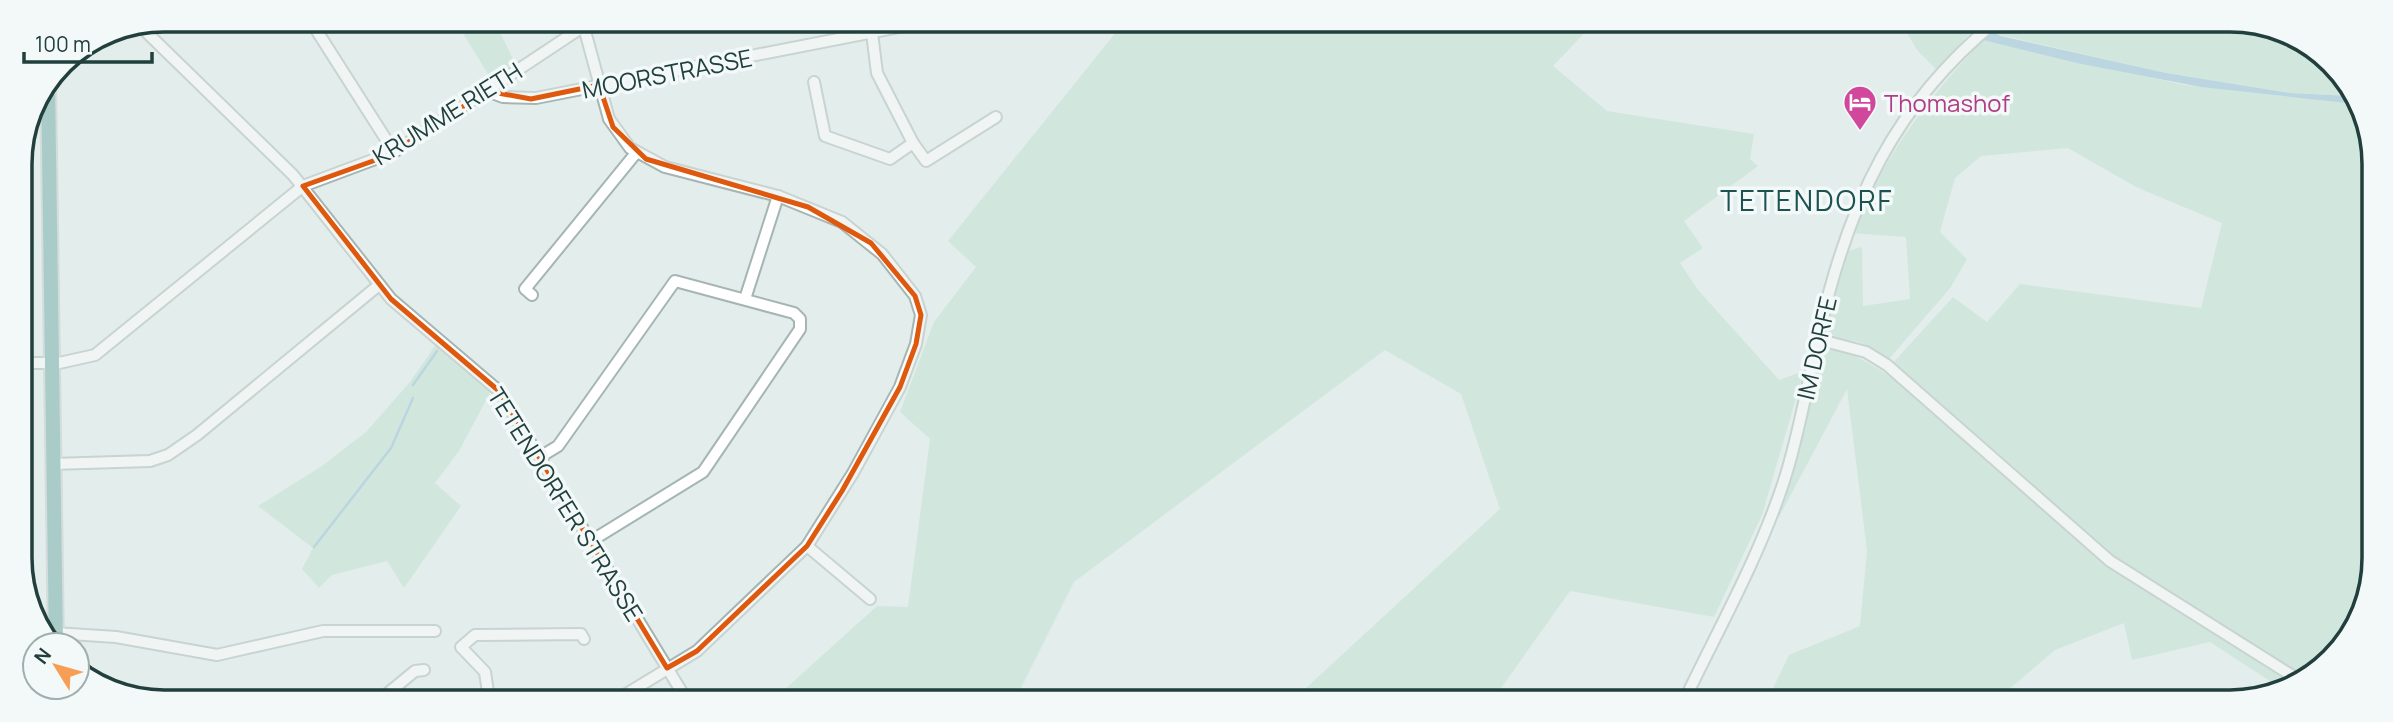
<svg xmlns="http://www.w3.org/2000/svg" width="2393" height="722" font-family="Manrope,sans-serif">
<rect width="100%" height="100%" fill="#e3edeb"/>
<!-- green -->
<g fill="#bbdfcc">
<path d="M 455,20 L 494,20 L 515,63 L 491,79 Z"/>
<path d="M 1125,21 L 1594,23 L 1553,66 L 1607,111 L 1754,134 L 1750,159 L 1758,166 L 1684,221 L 1703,248 L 1680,263 L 1698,290 L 1779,380 L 1804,371 L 1762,515 L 1714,617 L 1570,591 L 1492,701 L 1293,700 L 1500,509 L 1461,394 L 1385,350 L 1074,582 L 1015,700 L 774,699 L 877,606 L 908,607 L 930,439 L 900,412 L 934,322 L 976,267 L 948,241 Z"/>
<path d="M 1901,23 L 1961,23 L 1971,32 L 1936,69 L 1917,50 Z"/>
<path d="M 2005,23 L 2267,24 L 2332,62 L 2350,96 L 2290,93 L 2166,73 L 1992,33 Z"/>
<path d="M 1983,40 L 2185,85 L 2355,104 L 2371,136 L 2369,596 L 2318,673 L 2279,687 L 2210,642 L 2132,660 L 2124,623 L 2055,650 L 1994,702 L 1767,701 L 1789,655 L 1860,626 L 1867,551 L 1847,389 L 1778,519 L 1821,355 L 1835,347 C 1879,365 1900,383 1935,413 L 1891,365 L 1953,297 L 1987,322 L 2020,284 L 2201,308 L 2222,223 L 2136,187 L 2068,148 L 1981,156 L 1955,178 L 1940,232 L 1967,259 L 1951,287 L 1889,359 C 1880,354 1869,345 1859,342 C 1844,338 1834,342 1826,326 L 1844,252 L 1862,247 L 1863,306 L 1910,299 L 1906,237 L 1851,233 C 1885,156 1925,101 1983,40 Z"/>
<path d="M 437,343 L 492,389 L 459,451 L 435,483 L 461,506 L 404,588 L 387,561 L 332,575 L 319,588 L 302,569 L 313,548 L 258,506 L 322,466 L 366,432 L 410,382 Z"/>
</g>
<!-- water -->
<path fill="#89b9d4" d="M 1961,23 L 1976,23 L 2001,36 L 2166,73 L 2290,93 L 2350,96 L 2355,104 L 2201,87 L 2077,63 L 1983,40 Z"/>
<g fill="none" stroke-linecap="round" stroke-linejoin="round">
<!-- stream -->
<g stroke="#89b9d4" stroke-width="2.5">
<path d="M 413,385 L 437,351"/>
<path d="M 314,547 L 391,448 L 413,398"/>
</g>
<defs>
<g id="minor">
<path d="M 310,20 L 394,152"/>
<path d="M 582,20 L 609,119 L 630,148 L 665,167 L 778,196 L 842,222 L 882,254 L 915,296 L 921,315 L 916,344 L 900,387 L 853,473 L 807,546 L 697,651 L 618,699"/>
<path d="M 138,24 L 293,175 L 391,299 L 499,391 L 686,699"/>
<path d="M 814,82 L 825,136 L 890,159 L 913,143 L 877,73 L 872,33"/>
<path d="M 487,91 L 503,97 L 536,98 L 930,21"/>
<path d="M 913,143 L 926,161 L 996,117"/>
<path d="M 532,295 L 525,289 L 636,153"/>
<path d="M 745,299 L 778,196"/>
<path d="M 1817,339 L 1866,352 L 1887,365 L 2110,561 L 2299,680"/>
<path d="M 21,363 L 59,363 L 95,355 L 303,186 L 394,152 L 593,20"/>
<path d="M 540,457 L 558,446 L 675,281 L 794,313 L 800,319 L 800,329 L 703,472 L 591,541"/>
<path d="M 52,464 L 150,461 L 168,455 L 197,435 L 379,285"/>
<path d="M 807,546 L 870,599"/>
<path d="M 55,633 L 116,637 L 217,655 L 323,631 L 435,631"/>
<path d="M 382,698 L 415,671 L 424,670"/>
<path d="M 489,699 L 485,672 L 461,647 L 475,635 L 581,634 L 584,639"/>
<path d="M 1684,701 C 1718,630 1758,559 1783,484 C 1800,433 1808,378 1821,325 C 1849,203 1895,104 1994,23"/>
</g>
<path id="major" d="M 48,82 L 56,645"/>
</defs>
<!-- minor casing -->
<use href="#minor" stroke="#a5b5b3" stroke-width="14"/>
<!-- major casing -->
<use href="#major" stroke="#c1c9c9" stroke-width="18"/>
<!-- minor -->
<use href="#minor" stroke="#fff" stroke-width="10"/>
<!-- major -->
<use href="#major" stroke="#65a5a1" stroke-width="14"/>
</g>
<!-- marked area -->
<path d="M0 0H2393V722H0ZM 599,85 L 613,127 L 646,159 L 808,207 L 871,243 L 915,296 L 921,315 L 916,344 L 900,387 L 842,491 L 807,546 L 697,651 L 667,668 L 499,391 L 391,299 L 303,186 L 387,156 L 487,91 L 531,99 Z" fill="#e3edeb" fill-opacity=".55" fill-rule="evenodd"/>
<path fill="none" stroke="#de580e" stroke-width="5" stroke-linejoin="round" d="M 599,85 L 613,127 L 646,159 L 808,207 L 871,243 L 915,296 L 921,315 L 916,344 L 900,387 L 842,491 L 807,546 L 697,651 L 667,668 L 499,391 L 391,299 L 303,186 L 387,156 L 487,91 L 531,99 Z"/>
<!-- icons -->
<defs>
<symbol id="hotel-pin" viewBox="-11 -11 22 30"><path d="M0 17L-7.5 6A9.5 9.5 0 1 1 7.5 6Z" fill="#d1479c" stroke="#f3f9f8"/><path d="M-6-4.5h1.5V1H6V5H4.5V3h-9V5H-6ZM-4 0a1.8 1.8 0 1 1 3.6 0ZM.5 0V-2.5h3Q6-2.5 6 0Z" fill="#fff"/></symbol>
</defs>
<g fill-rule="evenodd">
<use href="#hotel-pin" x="1841" y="83" width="38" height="52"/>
</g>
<g text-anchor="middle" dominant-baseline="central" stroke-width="7" stroke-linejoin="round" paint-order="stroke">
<!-- street labels -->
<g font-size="24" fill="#213f3d" stroke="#f3f9f8">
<text transform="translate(667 73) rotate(-11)">MOORSTRASSE</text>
<text transform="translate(447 113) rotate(-32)">KRUMME RIETH</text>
<text transform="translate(1816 348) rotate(-77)">IM DORFE</text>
<text transform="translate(566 504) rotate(58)">TETENDORFER STRASSE</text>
</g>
<!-- hotel labels -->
<g font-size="24" fill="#b23c85" stroke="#f3f9f8" text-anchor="start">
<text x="1884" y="102">Thomashof</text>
</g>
<!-- quarter labels -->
<g font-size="28" letter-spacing="2" fill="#1c5250" stroke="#f3f9f8">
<text x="1807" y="200">TETENDORF</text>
</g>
</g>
<!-- crop -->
<path d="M0 0H2393V722H0ZM164 32H2230A132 132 0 0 1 2362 164V558A132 132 0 0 1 2230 690H164A132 132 0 0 1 32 558V164A132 132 0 0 1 164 32Z" fill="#f3f9f8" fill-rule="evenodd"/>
<path fill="none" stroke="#213f3d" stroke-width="3.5" d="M164 32H2230A132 132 0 0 1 2362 164V558A132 132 0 0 1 2230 690H164A132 132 0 0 1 32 558V164A132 132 0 0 1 164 32Z"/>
<!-- north arrow -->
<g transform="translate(56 666) rotate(307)"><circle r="33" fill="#f3f9f8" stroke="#9fafad" stroke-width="2"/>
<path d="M0-5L12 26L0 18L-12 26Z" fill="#f79e56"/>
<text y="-10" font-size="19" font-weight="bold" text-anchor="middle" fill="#213f3d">N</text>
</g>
<!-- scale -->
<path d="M24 52v10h128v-10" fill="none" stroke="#213f3d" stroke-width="3.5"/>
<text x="35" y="52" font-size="21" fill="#213f3d" stroke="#f3f9f8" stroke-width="5" paint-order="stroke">100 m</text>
</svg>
